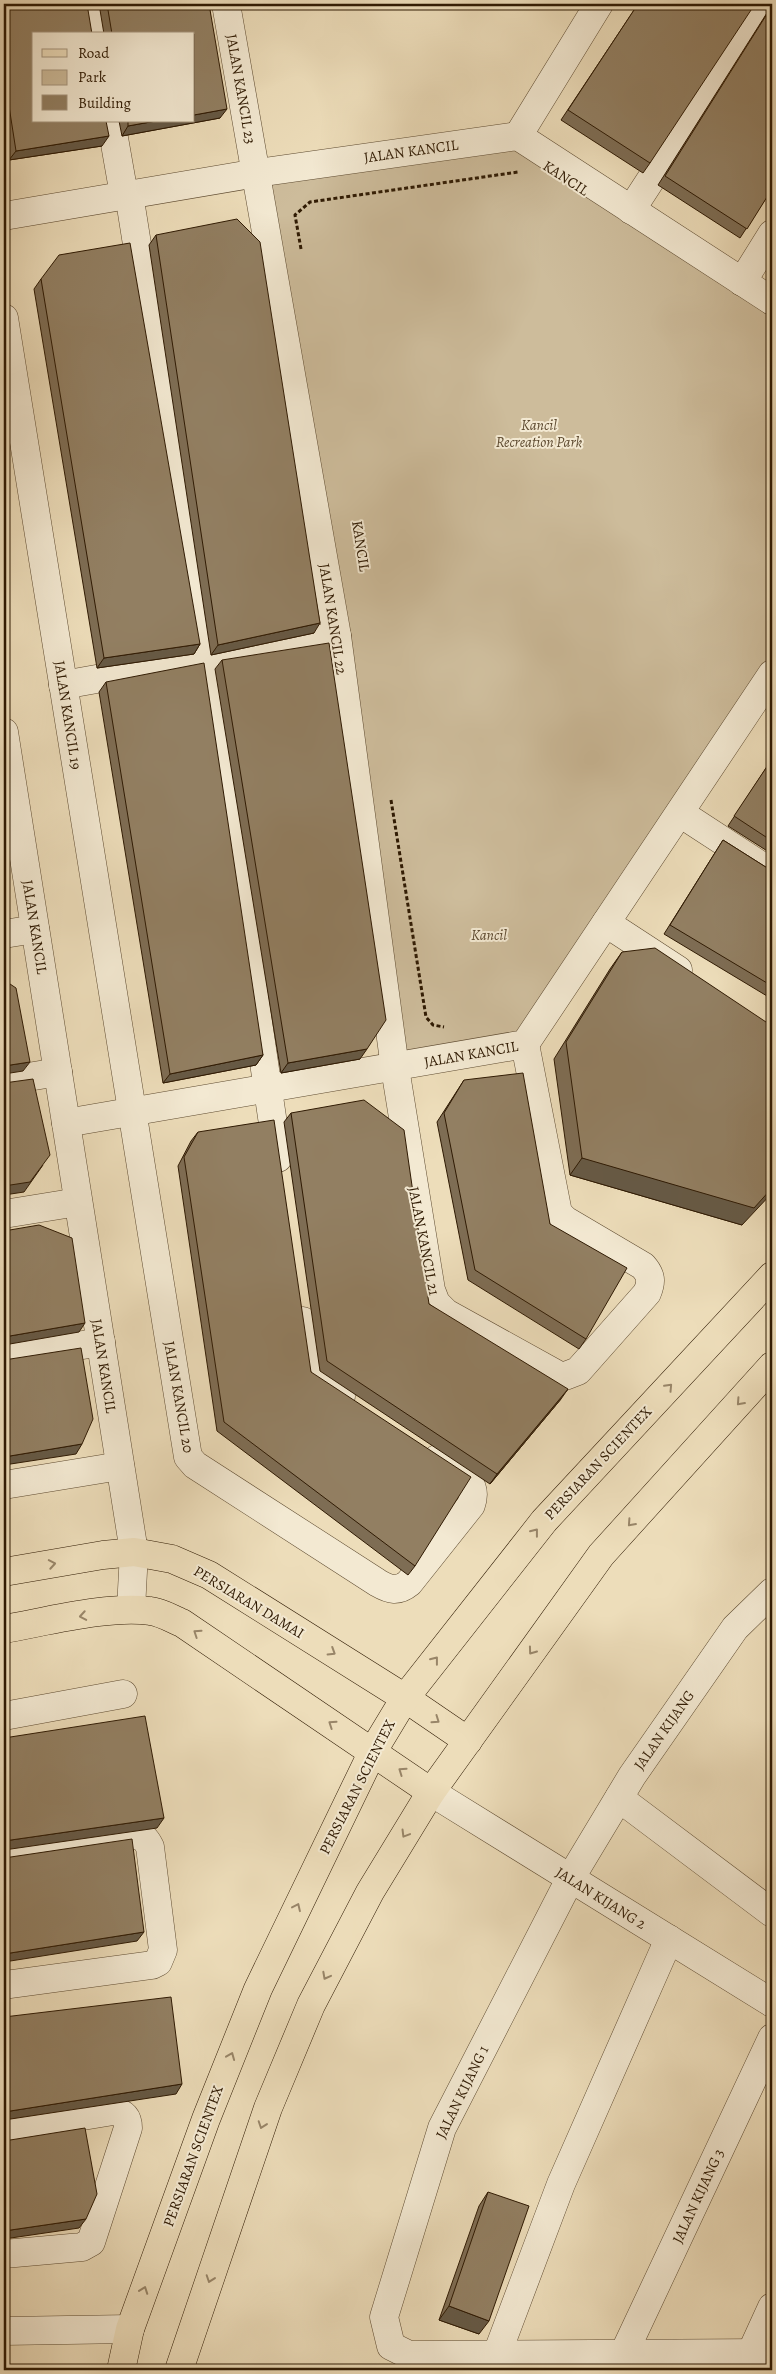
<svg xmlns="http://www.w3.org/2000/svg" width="776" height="2374" font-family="Alegreya,serif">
<rect width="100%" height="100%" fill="#edddba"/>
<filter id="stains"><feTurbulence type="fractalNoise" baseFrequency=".004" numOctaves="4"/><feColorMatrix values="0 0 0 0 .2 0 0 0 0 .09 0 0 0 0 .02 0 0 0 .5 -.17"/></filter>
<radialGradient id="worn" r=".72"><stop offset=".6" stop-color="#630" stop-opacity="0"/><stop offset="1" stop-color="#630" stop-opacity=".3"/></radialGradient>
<!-- green -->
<path fill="#cdbc9b" stroke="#7e6b4f" d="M 517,148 L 772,303 L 772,673 L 525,1044 L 395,1069 L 261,183 Z"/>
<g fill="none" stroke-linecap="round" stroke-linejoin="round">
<defs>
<g id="minor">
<path d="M 90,4 L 95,34"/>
<path d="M 226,4 L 337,636 L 395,1068 L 431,1290 L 436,1303 L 446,1313 L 558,1375 L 565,1376 L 578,1371 L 647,1293 C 652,1281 651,1275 643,1266 L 565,1220 L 558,1213 L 525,1044"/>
<path d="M 111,121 L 124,195"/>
<path d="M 518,136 L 599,4"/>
<path d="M 129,194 L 224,790 L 278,1158"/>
<path d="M 631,210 L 765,4"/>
<path d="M 4,216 L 257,173 L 518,136 L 772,301"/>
<path d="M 742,282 L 772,234"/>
<path d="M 4,318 L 188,1457 L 195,1465 L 378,1583 C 390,1590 398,1592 409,1583 L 471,1505 C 480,1479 455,1471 437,1459"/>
<path d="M 63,685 L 337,636"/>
<path d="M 4,732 L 134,1552 L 131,1609"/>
<path d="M 680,813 L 772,873"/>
<path d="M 606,923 L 678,970"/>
<path d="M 4,934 L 35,929"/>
<path d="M 4,1081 L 58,1072"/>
<path d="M 66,1123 L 525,1044 L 772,674"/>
<path d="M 4,1214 L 78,1202"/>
<path d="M 303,1321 L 312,1374 L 318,1381 L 341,1396"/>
<path d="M 4,1358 L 101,1342"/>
<path d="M 4,1485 L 120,1466"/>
<path d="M 772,1592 L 735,1628 L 632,1776 L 570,1879 L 442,2128 L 384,2317 L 391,2346 L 409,2355 L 772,2353"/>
<path d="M 4,1716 L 123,1694"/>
<path d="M 431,1792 L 772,2003"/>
<path d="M 619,1798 L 772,1913"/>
<path d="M 4,1854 L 135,1835 C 143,1836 146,1839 150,1847 L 163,1950 L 158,1962 L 152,1965 L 4,1985"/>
<path d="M 4,2129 L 113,2111 C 124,2113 128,2117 128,2128 L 91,2242 L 82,2247 L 4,2254"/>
<path d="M 4,2331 L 130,2329"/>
<path d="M 624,2353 L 772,2038"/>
<path d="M 751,2353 L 772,2307"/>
<path d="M 497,2354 L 561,2184 L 669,1939"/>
</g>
<g id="major">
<path d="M 4,1572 L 103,1555 L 134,1552 L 172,1559 L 209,1575 L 405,1698 L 468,1741"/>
<path d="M 4,1629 C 45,1622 110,1605 150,1611 C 161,1612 172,1619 182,1623 L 431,1792"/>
<path d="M 121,2370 L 130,2329 L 206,2119 L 258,1989 L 373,1751 L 405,1698 L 544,1521 L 772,1276"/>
<path d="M 179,2370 L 268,2108 L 311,2005 L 370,1892 L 431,1792 L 601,1555 L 772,1366"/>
</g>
</defs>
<!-- minor casing -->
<use href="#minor" stroke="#5e4b31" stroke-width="29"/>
<!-- major casing -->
<use href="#major" stroke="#2f1a03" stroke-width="29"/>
<!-- path -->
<g stroke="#2f1a03" stroke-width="3" stroke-dasharray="4 2.5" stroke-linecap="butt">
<path d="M 301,249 L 295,215 L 310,202 L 518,172"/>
<path d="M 391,800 L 426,1017 L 433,1025 L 444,1027"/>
</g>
<!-- minor -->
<use href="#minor" stroke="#f3e9d2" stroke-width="28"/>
<!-- major -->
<use href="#major" stroke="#edddba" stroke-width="28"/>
</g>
<!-- wall -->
<g fill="#7e6d54" stroke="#2f1a03">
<path d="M 4,4 L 102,146 L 9,160 L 4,125 Z"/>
<path d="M 99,4 L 209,4 L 220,118 L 122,136 L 119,121 L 194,121 L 194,34 L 104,34 Z"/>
<path d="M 638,4 L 650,163 L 643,173 L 561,120 Z"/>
<path d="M 772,5 L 772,189 L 740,238 L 658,185 Z"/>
<path d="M 156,235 L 314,633 L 211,655 L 149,245 Z"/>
<path d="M 41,279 L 200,644 L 194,654 L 97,668 L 34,289 Z"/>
<path d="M 222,660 L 360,1059 L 281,1073 L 215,669 Z"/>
<path d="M 106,682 L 263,1055 L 256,1065 L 163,1083 L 99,692 Z"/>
<path d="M 772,759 L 772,854 L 728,826 Z"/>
<path d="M 723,840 L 772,871 L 772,999 L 664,934 Z"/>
<path d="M 622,952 L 742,1225 L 570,1175 L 554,1059 L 610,969 Z"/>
<path d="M 464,1080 L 550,1224 L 586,1339 L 579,1349 L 468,1280 L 437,1122 Z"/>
<path d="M 291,1113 L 429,1304 L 561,1399 L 490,1484 L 320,1371 L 284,1122 Z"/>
<path d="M 198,1132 L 311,1372 L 415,1566 L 408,1575 L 217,1431 L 178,1166 L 191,1141 Z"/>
<path d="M 488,2192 L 479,2334 L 439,2320 L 479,2206 Z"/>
</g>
<!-- shaded-wall -->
<g fill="#665945" stroke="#2f1a03">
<path d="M 227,109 L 220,118 L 122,136 L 128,126 L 156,121 L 194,121 L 194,115 Z"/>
<path d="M 109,136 L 102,146 L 9,160 L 16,151 Z"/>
<path d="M 320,623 L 314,633 L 211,655 L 218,645 Z"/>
<path d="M 200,644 L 194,654 L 97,668 L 104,658 Z"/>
<path d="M 367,1049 L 360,1059 L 281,1073 L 288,1063 Z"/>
<path d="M 263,1055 L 256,1065 L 163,1083 L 170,1074 Z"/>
<path d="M 30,1062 L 23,1071 L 4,1074 L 4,1066 Z"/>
<path d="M 582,1158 L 772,1188 L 772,1193 L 742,1225 L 570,1175 Z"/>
<path d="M 43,1165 L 24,1192 L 4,1195 L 4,1186 Z"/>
<path d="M 85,1323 L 79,1332 L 4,1345 L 4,1337 Z"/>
<path d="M 568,1389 L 561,1399 L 490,1484 L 497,1474 Z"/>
<path d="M 82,1444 L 76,1454 L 4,1465 L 4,1457 Z"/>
<path d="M 164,1818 L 157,1828 L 4,1850 L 4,1841 Z"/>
<path d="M 144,1932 L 137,1941 L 4,1962 L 4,1954 Z"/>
<path d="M 182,2084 L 176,2094 L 4,2120 L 4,2112 Z"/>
<path d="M 86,2219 L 79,2228 L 4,2239 L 4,2231 Z"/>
<path d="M 449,2306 L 489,2321 L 479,2334 L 439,2320 Z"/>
</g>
<!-- building -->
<g fill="#927f62" stroke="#2f1a03">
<path d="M 4,4 L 87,4 L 92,34 L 34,34 L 34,121 L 106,121 L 109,136 L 16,151 L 4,74 Z"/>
<path d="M 107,4 L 209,4 L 227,109 L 194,115 L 194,34 L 112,34 Z"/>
<path d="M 638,4 L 755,4 L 650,163 L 568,110 Z"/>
<path d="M 772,6 L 772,189 L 747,229 L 665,176 Z"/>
<path d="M 128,121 L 156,121 L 128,126 Z"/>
<path d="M 237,219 L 260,242 L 320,623 L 218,645 L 156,235 Z"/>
<path d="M 130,243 L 200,644 L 104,658 L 41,279 L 59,255 Z"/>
<path d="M 329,643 L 386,1020 L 367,1049 L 288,1063 L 222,660 Z"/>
<path d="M 204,663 L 263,1055 L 170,1074 L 106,682 Z"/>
<path d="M 772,759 L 772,841 L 734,816 Z"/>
<path d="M 723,840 L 772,871 L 772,986 L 670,925 Z"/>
<path d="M 655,948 L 772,1026 L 772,1188 L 754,1208 L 582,1158 L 566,1042 L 622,952 Z"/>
<path d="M 4,980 L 16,988 L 30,1062 L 4,1066 Z"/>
<path d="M 523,1073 L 550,1224 L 627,1268 L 586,1339 L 475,1270 L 444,1113 L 464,1080 Z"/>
<path d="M 33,1079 L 50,1155 L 30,1182 L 4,1186 L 4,1083 Z"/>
<path d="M 364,1100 L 404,1130 L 429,1304 L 568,1389 L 497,1474 L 327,1361 L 291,1113 Z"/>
<path d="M 274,1120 L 311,1372 L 471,1477 L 415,1566 L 224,1422 L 184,1157 L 198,1132 Z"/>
<path d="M 39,1225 L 72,1238 L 85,1323 L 4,1337 L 4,1231 Z"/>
<path d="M 81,1348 L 93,1419 L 82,1444 L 4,1457 L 4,1360 Z"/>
<path d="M 145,1716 L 164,1818 L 4,1841 L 4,1738 Z"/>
<path d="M 132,1839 L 144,1932 L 4,1954 L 4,1858 Z"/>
<path d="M 171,1997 L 182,2084 L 4,2112 L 4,2017 Z"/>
<path d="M 85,2128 L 97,2194 L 86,2219 L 4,2231 L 4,2141 Z"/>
<path d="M 488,2192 L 529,2206 L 489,2321 L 449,2306 Z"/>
</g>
<!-- one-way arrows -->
<defs><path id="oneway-chevron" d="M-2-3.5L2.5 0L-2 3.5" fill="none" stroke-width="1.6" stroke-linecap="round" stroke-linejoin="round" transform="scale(1.25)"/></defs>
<g stroke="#988568">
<use href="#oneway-chevron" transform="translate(669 1387) rotate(-47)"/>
<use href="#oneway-chevron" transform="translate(740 1402) rotate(132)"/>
<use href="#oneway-chevron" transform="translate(631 1523) rotate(132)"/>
<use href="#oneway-chevron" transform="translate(535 1532) rotate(-52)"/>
<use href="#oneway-chevron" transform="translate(52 1564) rotate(-10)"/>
<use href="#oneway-chevron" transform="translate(83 1616) rotate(170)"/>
<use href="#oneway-chevron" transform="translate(197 1633) rotate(-146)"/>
<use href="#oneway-chevron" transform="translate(532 1651) rotate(126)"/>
<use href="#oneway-chevron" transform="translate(332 1652) rotate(32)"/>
<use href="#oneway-chevron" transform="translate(435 1660) rotate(-52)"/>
<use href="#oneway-chevron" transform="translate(436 1720) rotate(35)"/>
<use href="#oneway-chevron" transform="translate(332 1724) rotate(-146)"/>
<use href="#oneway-chevron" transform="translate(402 1771) rotate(-145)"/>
<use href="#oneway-chevron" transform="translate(405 1834) rotate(121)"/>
<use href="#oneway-chevron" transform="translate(297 1907) rotate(-65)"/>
<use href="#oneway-chevron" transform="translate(326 1976) rotate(118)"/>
<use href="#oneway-chevron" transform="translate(231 2056) rotate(-68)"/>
<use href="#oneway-chevron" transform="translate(262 2125) rotate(109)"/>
<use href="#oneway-chevron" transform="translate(210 2279) rotate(109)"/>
<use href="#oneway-chevron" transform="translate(144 2290) rotate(-70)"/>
</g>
<g text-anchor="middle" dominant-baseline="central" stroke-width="4" stroke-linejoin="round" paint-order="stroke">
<!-- street labels -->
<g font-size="15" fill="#2f1a03" stroke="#f3e9d2">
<text transform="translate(241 89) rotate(80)">JALAN KANCIL 23</text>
<text transform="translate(411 151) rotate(-8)">JALAN KANCIL</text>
<text transform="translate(566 178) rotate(33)">KANCIL</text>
<text transform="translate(361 546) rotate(81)">KANCIL</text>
<text transform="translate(333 619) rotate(81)">JALAN KANCIL 22</text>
<text transform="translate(68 715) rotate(81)">JALAN KANCIL 19</text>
<text transform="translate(35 927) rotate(81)">JALAN KANCIL</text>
<text transform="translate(471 1054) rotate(-10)">JALAN KANCIL</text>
<text transform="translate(424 1241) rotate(79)">JALAN KANCIL 21</text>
<text transform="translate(104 1366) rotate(81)">JALAN KANCIL</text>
<text transform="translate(179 1397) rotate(80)">JALAN KANCIL 20</text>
<text transform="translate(598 1463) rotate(-47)">PERSIARAN SCIENTEX</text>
<text transform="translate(249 1602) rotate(31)">PERSIARAN DAMAI</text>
<text transform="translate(664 1730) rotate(-55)">JALAN KIJANG</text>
<text transform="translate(357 1787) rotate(-63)">PERSIARAN SCIENTEX</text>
<text transform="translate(601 1898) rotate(32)">JALAN KIJANG 2</text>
<text transform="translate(462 2092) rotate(-64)">JALAN KIJANG 1</text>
<text transform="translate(193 2156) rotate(-70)">PERSIARAN SCIENTEX</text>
<text transform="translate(698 2196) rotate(-65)">JALAN KIJANG 3</text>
</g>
<!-- park labels -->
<g font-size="15" font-style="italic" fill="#5e4b31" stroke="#f3e9d2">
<text x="539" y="425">Kancil<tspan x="539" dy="17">Recreation Park</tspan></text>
<text x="489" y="935">Kancil</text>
</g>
</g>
<!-- margin -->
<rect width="776" height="2374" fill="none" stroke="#edddba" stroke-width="20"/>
<rect x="5" y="5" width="766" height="2364" fill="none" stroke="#2f1a03" stroke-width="2.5"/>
<rect x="10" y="10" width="756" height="2354" fill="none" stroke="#2f1a03"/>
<!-- legend -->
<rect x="32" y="32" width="162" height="90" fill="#f3e9d2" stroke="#a5967f"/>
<rect x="42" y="49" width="25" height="8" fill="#edddba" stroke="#a5967f"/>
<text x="78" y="58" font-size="15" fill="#2f1a03">Road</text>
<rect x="42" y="70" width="25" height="15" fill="#cdbc9b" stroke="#a5967f"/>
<text x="78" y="82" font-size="15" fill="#2f1a03">Park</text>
<rect x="42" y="95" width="25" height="15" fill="#927f62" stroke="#a5967f"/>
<text x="78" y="108" font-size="15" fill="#2f1a03">Building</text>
<rect width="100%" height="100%" filter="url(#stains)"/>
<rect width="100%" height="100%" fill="url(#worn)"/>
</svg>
